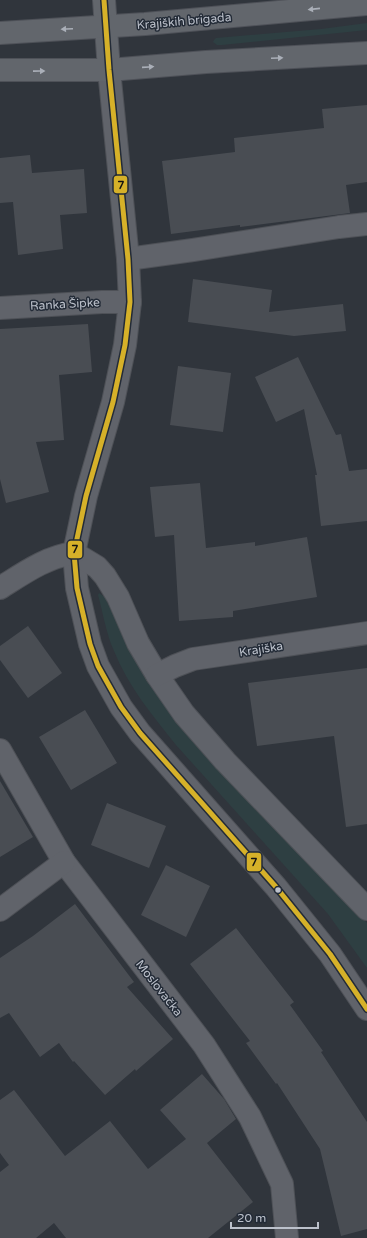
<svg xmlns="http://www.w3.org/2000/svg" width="367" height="1238" font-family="'Varela Round',sans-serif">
<rect width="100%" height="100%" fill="#30353c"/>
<!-- green -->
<g fill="#2e3f42">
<path d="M 367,23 L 367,30 L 222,45 L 217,45 L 213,42 L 214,40 L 216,38 L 321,29 Z"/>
<path d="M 99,593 L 105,597 L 128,646 L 185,728 L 367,923 L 367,968 L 328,914 L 176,745 C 152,715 128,686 114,651 C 106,633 103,613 98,595 Z"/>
</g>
<!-- building -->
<g fill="#494d53">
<path d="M 367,105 L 367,182 L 346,185 L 350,213 L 240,227 L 240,225 L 171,234 L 162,161 L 235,152 L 234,138 L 324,128 L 322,109 Z"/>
<path d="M 30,155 L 32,173 L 84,169 L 87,213 L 60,215 L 63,249 L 18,255 L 13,202 L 0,203 L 0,158 Z"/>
<path d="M 193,279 L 272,290 L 269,312 L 343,304 L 346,331 L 294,336 L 188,322 Z"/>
<path d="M 88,324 L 92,372 L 59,375 L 64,440 L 36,442 L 49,492 L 6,503 L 0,479 L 0,329 Z"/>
<path d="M 298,357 L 336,435 L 341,434 L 349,471 L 367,469 L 367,521 L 321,526 L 315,475 L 317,475 L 304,409 L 276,422 L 255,377 Z"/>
<path d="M 178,366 L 231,373 L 223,432 L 170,425 Z"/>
<path d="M 200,483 L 206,548 L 255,542 L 255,546 L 307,537 L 317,597 L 233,611 L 233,617 L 179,621 L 174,535 L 155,537 L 150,487 Z"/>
<path d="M 28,626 L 62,673 L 28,698 L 0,660 L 0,646 Z"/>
<path d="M 367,668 L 367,824 L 346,827 L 334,736 L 257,746 L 248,683 Z"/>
<path d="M 85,710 L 117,763 L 71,790 L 39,737 Z"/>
<path d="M 0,781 L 33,837 L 0,857 Z"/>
<path d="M 107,803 L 166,826 L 149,868 L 91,845 Z"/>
<path d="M 166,865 L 210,886 L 186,937 L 141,915 Z"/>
<path d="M 75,904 L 134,982 L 127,987 L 173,1039 L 136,1071 L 135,1069 L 105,1095 L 74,1061 L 73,1062 L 59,1043 L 40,1057 L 9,1013 L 0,1018 L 0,958 L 33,936 Z"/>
<path d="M 236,928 L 294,1002 L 290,1005 L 323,1051 L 321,1052 L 367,1122 L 367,1229 L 341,1236 L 320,1149 L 277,1083 L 276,1084 L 246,1043 L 250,1041 L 190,964 Z"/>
<path d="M 202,1074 L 224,1099 L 236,1119 L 207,1143 L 253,1202 L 208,1238 L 66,1238 L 54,1223 L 36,1238 L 0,1238 L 0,1172 L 9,1165 L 0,1153 L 0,1100 L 14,1090 L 65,1156 L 110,1121 L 148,1169 L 186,1139 L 160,1110 Z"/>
</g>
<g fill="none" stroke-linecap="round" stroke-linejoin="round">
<defs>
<g id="minor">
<path d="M 109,70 L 128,259 L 130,302 L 125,345 L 113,402 L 86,496 L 74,553 L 77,588 L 90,644 L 98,666 L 121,707 L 140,733 L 276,887 L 330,954 L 367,1009"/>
<path d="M 128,259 L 193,250 L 339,227 L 367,224"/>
<path d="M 0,308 L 102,302 L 130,302"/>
<path d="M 74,553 L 97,567 L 105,576 L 118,597 L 138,643 L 157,675 L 184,714 L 225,761 L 367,909"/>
<path d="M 0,588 C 24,573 46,557 74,553"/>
<path d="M 157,675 L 175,666 L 193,659 L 367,633"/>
<path d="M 0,750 L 64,862 L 204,1045 L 250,1117 L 282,1184 L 287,1238"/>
<path d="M 0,910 L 64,862"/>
</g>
<g id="major">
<path d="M 104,0 L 109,70"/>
<path d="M 0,33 L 145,24 L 367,4"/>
<path d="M 0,70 L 109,70 L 206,62 L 367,53"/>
</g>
</defs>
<!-- minor casing -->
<use href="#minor" stroke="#4e5157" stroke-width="24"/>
<!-- major casing -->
<use href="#major" stroke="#4e5158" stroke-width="24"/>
<!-- minor -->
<use href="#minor" stroke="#60636a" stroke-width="22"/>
<!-- major -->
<use href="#major" stroke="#62666c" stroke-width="22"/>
<defs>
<path id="bus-1" d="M 104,0 L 109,70 L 128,259 L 130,302 L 125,345 L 113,402 L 86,496 L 74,553 L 77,588 L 90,644 L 98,666 L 121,707 L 140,733 L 276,887 L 330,954 L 367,1009"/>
</defs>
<!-- bus-1 casing -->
<use href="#bus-1" stroke="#232b37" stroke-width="8"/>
<!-- bus-1 -->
<use href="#bus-1" stroke="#d6b129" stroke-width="5"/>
</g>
<!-- one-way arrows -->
<defs><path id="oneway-solid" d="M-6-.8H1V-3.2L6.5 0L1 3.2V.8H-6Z"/></defs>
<g fill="#aaafb8">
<use href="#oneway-solid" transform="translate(314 9) rotate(174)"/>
<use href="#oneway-solid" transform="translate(67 29) rotate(177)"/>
<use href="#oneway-solid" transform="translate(277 58) rotate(-3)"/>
<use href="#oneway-solid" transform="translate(148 67) rotate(-4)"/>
<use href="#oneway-solid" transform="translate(39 71) rotate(-1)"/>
</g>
<!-- markers -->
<circle fill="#bcc1cb" stroke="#232b37" stroke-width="1.5" cx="278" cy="890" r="3.5"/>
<g text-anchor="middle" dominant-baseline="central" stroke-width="3" stroke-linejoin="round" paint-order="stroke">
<!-- street labels -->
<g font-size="12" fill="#bcc1cb" stroke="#232b37">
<text transform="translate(184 21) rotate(-5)">Krajiških brigada</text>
<text transform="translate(65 304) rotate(-3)">Ranka Šipke</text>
<text transform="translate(261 649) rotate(-9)">Krajiška</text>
<text transform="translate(159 988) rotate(52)">Moslovačka</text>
</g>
</g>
<g stroke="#232b37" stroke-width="1.5">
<rect x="113" y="175" width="15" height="19" rx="4" fill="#d6b129"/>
<rect x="67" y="540" width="16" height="19" rx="4" fill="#d6b129"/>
<rect x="246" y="852" width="16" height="20" rx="4" fill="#d6b129"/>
</g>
<g font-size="11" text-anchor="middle" font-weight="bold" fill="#111">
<text x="121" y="189">7</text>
<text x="75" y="553">7</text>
<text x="254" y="866">7</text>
</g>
<!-- scale -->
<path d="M231 1222v6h87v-6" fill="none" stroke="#bcc1cb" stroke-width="2"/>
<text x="237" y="1222" font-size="12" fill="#bcc1cb" stroke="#232b37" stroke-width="3" paint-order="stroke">20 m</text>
</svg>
